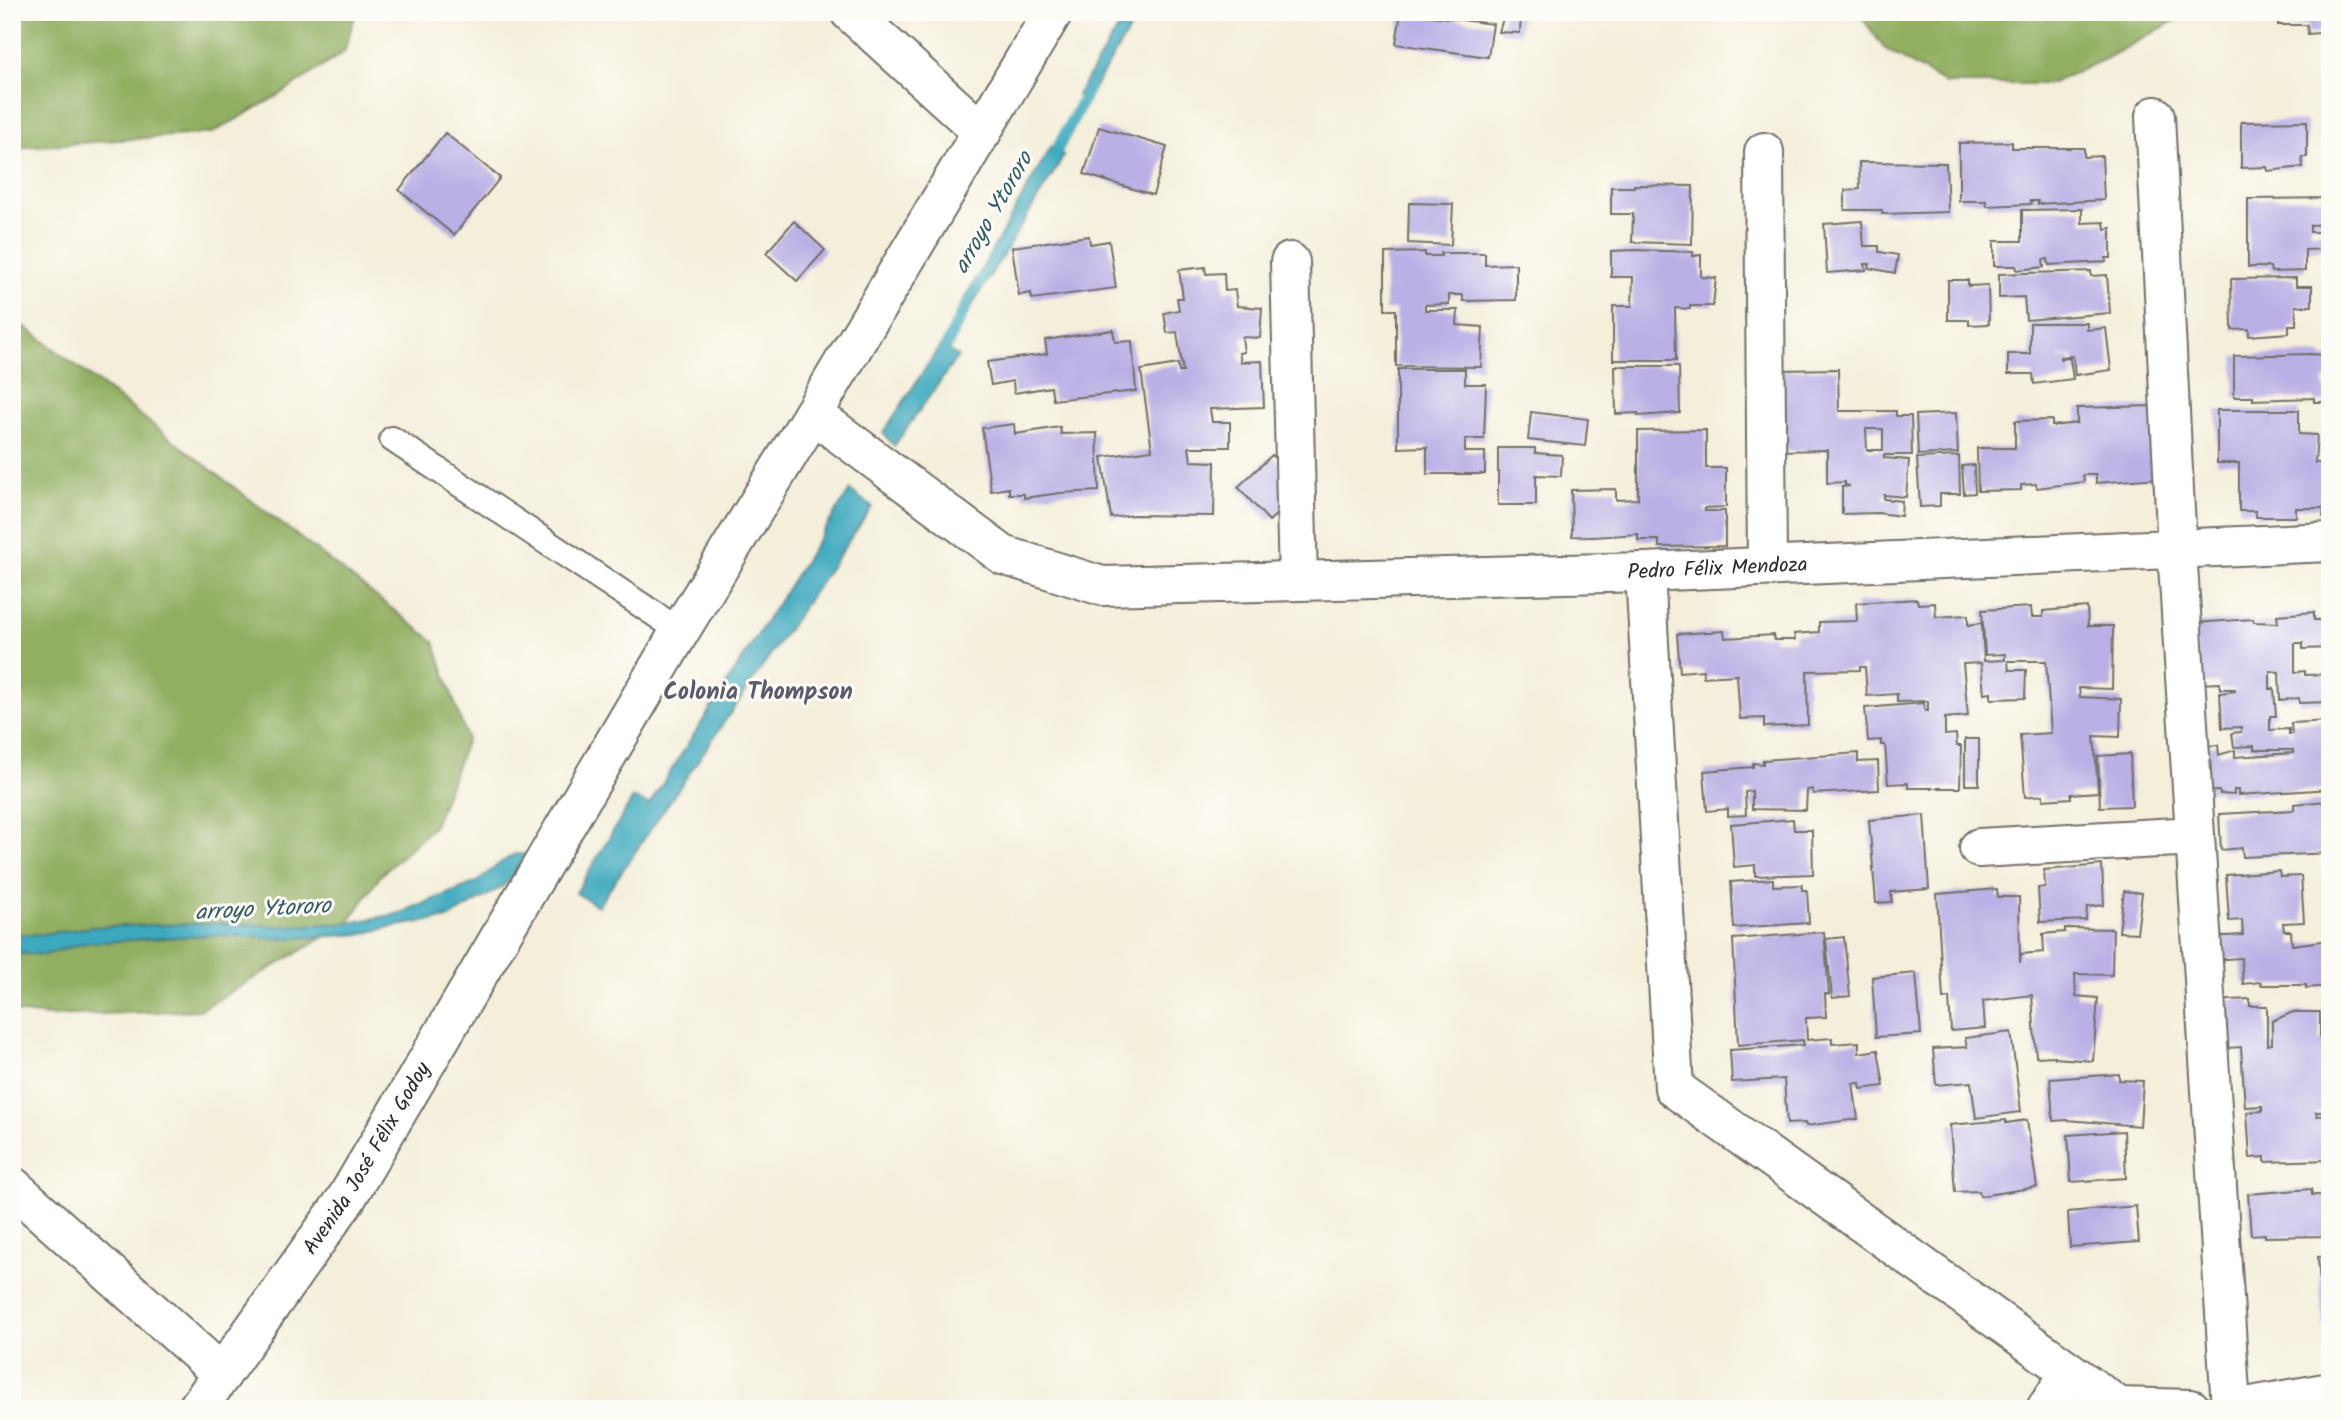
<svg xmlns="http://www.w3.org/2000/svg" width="2342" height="1421" font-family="Kalam,sans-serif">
<rect width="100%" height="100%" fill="#fdfcf7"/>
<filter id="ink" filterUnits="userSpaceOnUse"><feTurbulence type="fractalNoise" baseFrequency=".0143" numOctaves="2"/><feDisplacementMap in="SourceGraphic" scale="14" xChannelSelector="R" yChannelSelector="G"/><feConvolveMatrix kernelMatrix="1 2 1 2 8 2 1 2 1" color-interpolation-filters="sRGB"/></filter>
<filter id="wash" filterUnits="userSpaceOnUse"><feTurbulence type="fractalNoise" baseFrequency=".00686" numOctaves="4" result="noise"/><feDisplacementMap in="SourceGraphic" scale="28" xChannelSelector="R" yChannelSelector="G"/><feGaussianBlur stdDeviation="1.57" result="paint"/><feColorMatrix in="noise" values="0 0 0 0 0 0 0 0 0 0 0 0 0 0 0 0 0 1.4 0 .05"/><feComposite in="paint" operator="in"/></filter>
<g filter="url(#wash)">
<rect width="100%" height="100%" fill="#f4eeda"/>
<!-- forest -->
<g fill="#92ae60" stroke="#5e6c46" stroke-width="2">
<path d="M 12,12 L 356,12 L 344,52 L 281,94 L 212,133 L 12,148 Z"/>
<path d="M 1858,12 L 2190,12 L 2107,58 L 2050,84 L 1946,84 L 1884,48 Z"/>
<path d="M 12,320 L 27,328 L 434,641 L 467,739 L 434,826 L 380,876 L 348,923 L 200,1010 L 50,1016 L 12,1012 Z"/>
</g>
<!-- water -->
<g fill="#3ea9be" stroke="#346a74" stroke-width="2">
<path d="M 1128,12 L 1140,12 L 1085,103 L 1077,95 Z"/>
<path d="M 1051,146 L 1064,156 L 963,320 L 956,314 Z"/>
<path d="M 940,346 L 958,356 L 894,446 L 883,433 Z"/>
<path d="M 850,490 L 872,507 L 598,906 L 576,893 L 633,798 L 649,805 Z"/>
<path d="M 515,854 L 528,854 L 520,870 L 502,887 L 449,918 L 390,927 L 362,934 L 285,939 L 213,935 L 84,943 L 44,955 L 12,953 L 12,935 L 43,934 L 92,927 L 221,923 L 281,926 L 348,923 L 397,914 L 477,882 L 500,863 Z"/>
</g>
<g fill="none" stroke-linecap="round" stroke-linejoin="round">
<!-- stream -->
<g stroke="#3ea9be" stroke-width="12">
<path d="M 1049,165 L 1089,88"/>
<path d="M 938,363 L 967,304"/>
</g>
</g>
<g id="blocks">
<!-- building -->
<g fill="#bbb0e5" fill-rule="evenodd">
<path d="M 1401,12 L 1493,24 L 1488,57 L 1396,44 Z"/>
<path d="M 1505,12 L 1521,12 L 1520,33 L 1499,32 Z"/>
<path d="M 2278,12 L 2330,12 L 2330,32 L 2308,34 L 2307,25 L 2278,25 Z"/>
<path d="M 2307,121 L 2307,157 L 2302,157 L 2303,167 L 2268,171 L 2267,167 L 2241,168 L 2241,122 Z"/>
<path d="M 1099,127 L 1167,147 L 1153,195 L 1084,174 Z"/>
<path d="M 445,133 L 500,178 L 454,235 L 399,190 Z"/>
<path d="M 2012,142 L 2012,148 L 2084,148 L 2084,157 L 2102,156 L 2104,200 L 2038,204 L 2038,201 L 2030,201 L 2031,204 L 1987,206 L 1986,201 L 1959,201 L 1959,143 Z"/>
<path d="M 1859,162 L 1946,163 L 1948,212 L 1882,214 L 1882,210 L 1845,210 L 1845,190 L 1860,189 Z"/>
<path d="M 1634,185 L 1693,186 L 1692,244 L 1632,242 L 1633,214 L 1611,214 L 1611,187 L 1634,187 Z"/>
<path d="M 2330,198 L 2330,224 L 2310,225 L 2310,232 L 2329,232 L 2328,249 L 2305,250 L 2305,271 L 2271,272 L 2270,267 L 2248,267 L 2248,199 Z"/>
<path d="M 1409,203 L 1453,204 L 1451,245 L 1408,243 Z"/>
<path d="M 2082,209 L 2082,223 L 2104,222 L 2105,229 L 2111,228 L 2111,258 L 2106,258 L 2106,262 L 2049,265 L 2048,259 L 2043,260 L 2044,267 L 2017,270 L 2016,266 L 1994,266 L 1994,241 L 2022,241 L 2022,210 Z"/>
<path d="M 794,221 L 825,250 L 797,281 L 766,253 Z"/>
<path d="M 1862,221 L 1864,246 L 1879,246 L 1879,252 L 1898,255 L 1895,273 L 1869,268 L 1870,264 L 1865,264 L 1866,270 L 1827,273 L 1824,224 Z"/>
<path d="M 1089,236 L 1090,244 L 1109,241 L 1116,288 L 1032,299 L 1031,293 L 1019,295 L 1012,247 Z"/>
<path d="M 1635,250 L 1693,252 L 1693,256 L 1701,255 L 1701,277 L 1716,278 L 1713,306 L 1690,306 L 1690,309 L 1675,308 L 1676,360 L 1613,360 L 1613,306 L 1632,306 L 1633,277 L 1611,277 L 1611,251 Z"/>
<path d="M 1425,252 L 1425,256 L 1441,256 L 1441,253 L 1485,253 L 1485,265 L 1516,264 L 1516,300 L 1463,301 L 1463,295 L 1449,295 L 1449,304 L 1425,305 L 1425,310 L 1458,310 L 1457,325 L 1483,327 L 1481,367 L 1396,366 L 1396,310 L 1385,310 L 1385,253 Z"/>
<path d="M 1205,267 L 1206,274 L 1224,273 L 1225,291 L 1235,290 L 1237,306 L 1262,308 L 1260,338 L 1242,337 L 1244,352 L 1239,353 L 1241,362 L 1262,361 L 1264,407 L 1210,409 L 1212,422 L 1230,422 L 1230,447 L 1189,447 L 1191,461 L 1215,462 L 1214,516 L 1133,515 L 1111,518 L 1102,457 L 1152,450 L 1141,370 L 1178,364 L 1179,372 L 1183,372 L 1177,332 L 1167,333 L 1164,313 L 1179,310 L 1177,298 L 1183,298 L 1179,270 Z"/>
<path d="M 2091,271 L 2091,276 L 2107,275 L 2110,313 L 2026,320 L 2024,297 L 1999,298 L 1999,274 Z"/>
<path d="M 2296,278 L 2296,286 L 2312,286 L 2312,306 L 2296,306 L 2296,325 L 2289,325 L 2289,333 L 2249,336 L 2249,329 L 2232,330 L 2231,279 Z"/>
<path d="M 1948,280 L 1968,280 L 1968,286 L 1988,285 L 1989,324 L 1969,325 L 1969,320 L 1948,320 Z"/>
<path d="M 2030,323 L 2087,323 L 2087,330 L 2106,328 L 2111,370 L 2075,375 L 2073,356 L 2060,357 L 2060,359 L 2070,358 L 2073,379 L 2034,384 L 2033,374 L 2008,374 L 2008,354 L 2030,354 Z"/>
<path d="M 1113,330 L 1115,342 L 1132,341 L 1136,391 L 1053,400 L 1051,387 L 1014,393 L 1013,381 L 991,385 L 987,362 L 1047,354 L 1045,340 Z"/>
<path d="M 2311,354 L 2323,355 L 2323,358 L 2330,357 L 2330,379 L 2324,380 L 2324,389 L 2330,389 L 2330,402 L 2314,402 L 2314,398 L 2253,400 L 2253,397 L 2234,397 L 2234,356 Z"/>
<path d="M 1615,366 L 1679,366 L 1680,413 L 1638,416 L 1638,413 L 1616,414 Z"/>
<path d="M 1398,369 L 1465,369 L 1465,384 L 1486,384 L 1484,439 L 1465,439 L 1465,452 L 1485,452 L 1485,474 L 1427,474 L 1427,447 L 1398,448 Z"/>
<path d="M 1838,369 L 1839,411 L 1896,411 L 1896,416 L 1911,416 L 1912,455 L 1884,455 L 1884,458 L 1909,460 L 1906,497 L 1884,495 L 1884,499 L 1902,501 L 1901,516 L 1878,513 L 1842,514 L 1842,487 L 1850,486 L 1845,485 L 1845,482 L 1827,483 L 1827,450 L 1779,451 L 1779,370 ZM 1866,429 L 1883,429 L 1883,450 L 1867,450 Z"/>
<path d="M 2153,406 L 2158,478 L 2096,483 L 2096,475 L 2083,475 L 2084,482 L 2037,488 L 2036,484 L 2021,485 L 2021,490 L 1978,491 L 1977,448 L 2015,448 L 2015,421 L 2052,420 L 2052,426 L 2077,423 L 2077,408 Z"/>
<path d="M 2217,410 L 2299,410 L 2299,434 L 2317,435 L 2315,463 L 2330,463 L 2330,518 L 2323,517 L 2324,508 L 2296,508 L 2296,517 L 2256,517 L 2256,511 L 2239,511 L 2239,463 L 2217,463 Z"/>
<path d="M 1531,412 L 1588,419 L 1585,446 L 1528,440 Z"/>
<path d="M 1956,413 L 1958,453 L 1918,455 L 1916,415 Z"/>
<path d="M 1014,424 L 1015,434 L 1060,427 L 1061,434 L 1097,433 L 1099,491 L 1060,493 L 1024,498 L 1024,494 L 1009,494 L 1009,488 L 991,491 L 982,428 Z"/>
<path d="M 1706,430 L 1706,468 L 1726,468 L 1726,507 L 1705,508 L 1705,511 L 1725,511 L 1725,546 L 1659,547 L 1659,540 L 1638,540 L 1638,534 L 1594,537 L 1572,536 L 1571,490 L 1616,489 L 1616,500 L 1638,499 L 1638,431 Z"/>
<path d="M 1498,448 L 1535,448 L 1535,453 L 1562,455 L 1561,476 L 1536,475 L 1536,505 L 1498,505 Z"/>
<path d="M 1272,455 L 1303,490 L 1269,521 L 1238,487 Z"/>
<path d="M 1959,456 L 1960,494 L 1940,494 L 1940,506 L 1920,507 L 1917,458 Z"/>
<path d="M 1974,465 L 1975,493 L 1964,494 L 1962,466 Z"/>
<path d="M 1917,599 L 1918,604 L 1935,603 L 1936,617 L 1968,615 L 1968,625 L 1982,623 L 1984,661 L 2005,660 L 2005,654 L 1985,655 L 1982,610 L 2031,607 L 2032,617 L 2043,617 L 2043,611 L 2087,607 L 2088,626 L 2113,626 L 2112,689 L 2079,688 L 2080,697 L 2121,699 L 2120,737 L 2094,736 L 2098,792 L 2071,794 L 2071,798 L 2043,800 L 2043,795 L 2025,797 L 2020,735 L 2051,733 L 2046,661 L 2008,661 L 2009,670 L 2026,670 L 2025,698 L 1991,699 L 1991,693 L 1984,694 L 1981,663 L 1963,664 L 1968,716 L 1945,718 L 1945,735 L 1956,734 L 1957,746 L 1961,746 L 1960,788 L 1908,788 L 1908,783 L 1888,784 L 1885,745 L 1881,745 L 1881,740 L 1868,741 L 1865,708 L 1924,703 L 1925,711 L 1928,711 L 1928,701 L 1897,702 L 1897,694 L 1867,696 L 1865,667 L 1860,667 L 1860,670 L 1807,671 L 1808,725 L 1764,727 L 1764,718 L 1740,719 L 1737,675 L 1703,677 L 1703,670 L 1680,672 L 1677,634 L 1724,631 L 1725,638 L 1774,635 L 1774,640 L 1795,640 L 1794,634 L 1819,632 L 1819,622 L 1857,621 L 1856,603 Z"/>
<path d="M 2314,612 L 2314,620 L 2330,620 L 2330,648 L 2303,649 L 2303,643 L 2295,643 L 2295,672 L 2305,671 L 2305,675 L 2329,674 L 2330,702 L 2299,703 L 2299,698 L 2280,700 L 2279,672 L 2270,671 L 2270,689 L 2274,689 L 2276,716 L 2270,716 L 2270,730 L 2289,729 L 2289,734 L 2292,734 L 2291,723 L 2330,721 L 2330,754 L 2323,754 L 2324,757 L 2330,756 L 2330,789 L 2238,795 L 2238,790 L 2234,790 L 2234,795 L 2220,794 L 2219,791 L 2196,792 L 2193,747 L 2218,745 L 2219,755 L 2235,750 L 2235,757 L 2293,753 L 2293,750 L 2254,750 L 2254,746 L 2234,747 L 2232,733 L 2241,732 L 2241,727 L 2222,728 L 2220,693 L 2235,691 L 2235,689 L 2220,689 L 2220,683 L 2199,684 L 2195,623 L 2253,619 L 2254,622 L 2278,623 L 2277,615 Z"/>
<rect x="1965" y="739" width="14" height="46"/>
<path d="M 1858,753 L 1858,762 L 1878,761 L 1879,790 L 1813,794 L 1813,789 L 1807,790 L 1806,810 L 1752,809 L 1752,791 L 1745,792 L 1746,815 L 1728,816 L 1728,809 L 1707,811 L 1704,771 L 1753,767 L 1753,763 L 1763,764 L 1763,760 Z"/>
<path d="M 2130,754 L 2132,806 L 2100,807 L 2098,756 Z"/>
<path d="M 2326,801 L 2326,812 L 2330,811 L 2330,853 L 2243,857 L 2242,848 L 2221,850 L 2219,814 L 2294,810 L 2294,804 Z"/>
<path d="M 1924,815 L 1929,889 L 1891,892 L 1892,902 L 1876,903 L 1869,820 Z"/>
<path d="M 1793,819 L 1794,830 L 1812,830 L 1813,874 L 1755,876 L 1755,865 L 1734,867 L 1731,824 Z"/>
<path d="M 2102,865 L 2104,905 L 2087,907 L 2086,920 L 2040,922 L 2038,888 L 2045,887 L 2044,870 Z"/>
<path d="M 2279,871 L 2280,877 L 2301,876 L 2304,922 L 2283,923 L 2284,931 L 2291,931 L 2292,945 L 2330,940 L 2330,986 L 2306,988 L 2306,985 L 2261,985 L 2261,982 L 2243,984 L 2241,958 L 2211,960 L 2209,937 L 2243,935 L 2242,920 L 2229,921 L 2226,875 Z"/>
<path d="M 1773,879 L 1773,886 L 1802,885 L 1802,890 L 1807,890 L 1809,923 L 1734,928 L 1731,882 Z"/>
<path d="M 1997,889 L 1998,897 L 2019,897 L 2020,963 L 2021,954 L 2044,952 L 2043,934 L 2065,932 L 2065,928 L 2113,929 L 2112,975 L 2075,974 L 2076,996 L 2098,998 L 2093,1061 L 2055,1058 L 2055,1056 L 2036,1057 L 2032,995 L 1983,1001 L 1985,1028 L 1951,1031 L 1949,998 L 1943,999 L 1937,894 Z"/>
<path d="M 2124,891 L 2142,893 L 2137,933 L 2119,932 Z"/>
<path d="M 1824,932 L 1829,994 L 1825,994 L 1826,1017 L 1806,1018 L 1807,1040 L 1832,1038 L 1832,1044 L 1859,1042 L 1859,1053 L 1878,1050 L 1884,1086 L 1861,1089 L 1860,1083 L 1853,1083 L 1858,1119 L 1806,1126 L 1805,1123 L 1787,1124 L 1784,1079 L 1732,1082 L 1730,1050 L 1804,1045 L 1803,1040 L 1738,1045 L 1733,939 Z"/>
<path d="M 1844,937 L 1850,996 L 1832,998 L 1826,939 Z"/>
<path d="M 1916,973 L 1921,1034 L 1876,1037 L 1872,977 Z"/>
<path d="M 2250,999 L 2250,1006 L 2267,1006 L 2267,1045 L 2272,1044 L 2272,1021 L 2293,1012 L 2320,1012 L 2320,1040 L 2330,1040 L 2330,1112 L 2316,1112 L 2317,1116 L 2330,1115 L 2330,1160 L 2265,1162 L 2265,1157 L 2250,1158 L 2247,1112 L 2262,1111 L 2262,1106 L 2245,1107 L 2241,1047 L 2213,1049 L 2210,1001 Z"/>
<path d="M 2011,1032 L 2021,1112 L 1976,1118 L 1971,1082 L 1936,1085 L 1933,1049 L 1967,1047 L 1965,1038 Z"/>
<path d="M 2119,1074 L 2119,1080 L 2143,1081 L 2140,1126 L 2067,1120 L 2053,1121 L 2050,1079 Z"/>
<path d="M 2006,1120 L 2006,1123 L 2027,1120 L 2037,1187 L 1980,1196 L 1979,1191 L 1955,1192 L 1950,1125 Z"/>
<path d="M 2124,1131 L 2126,1178 L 2071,1182 L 2068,1135 Z"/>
<path d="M 2311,1189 L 2312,1195 L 2330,1195 L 2330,1236 L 2265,1237 L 2265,1234 L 2251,1235 L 2248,1194 Z"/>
<path d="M 2136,1206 L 2139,1242 L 2070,1247 L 2068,1212 Z"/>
<path d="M 2330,1256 L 2330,1324 L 2323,1325 L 2318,1257 Z"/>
</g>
</g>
</g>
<g filter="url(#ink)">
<use href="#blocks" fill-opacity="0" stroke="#716f68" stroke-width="2"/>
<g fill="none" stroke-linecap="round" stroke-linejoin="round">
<defs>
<path id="lane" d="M 392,439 L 680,631"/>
<g id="street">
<path d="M 850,12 L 982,132"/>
<path d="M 2155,116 L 2177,549 L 2231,1409"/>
<path d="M 1764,152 L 1767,566"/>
<path d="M 1290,262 L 1298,581"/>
<path id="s1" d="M 813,414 L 1003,555 L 1102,586 L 1645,572 L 2330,542"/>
<path d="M 1645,572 L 1674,1088 L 2119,1407 L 2191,1409"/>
<path d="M 1979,848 L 2195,836"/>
<path d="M 12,1186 L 222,1374"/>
<path d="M 2046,1409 L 2070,1373"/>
<path d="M 2235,1409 L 2330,1392"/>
</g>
<g id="primary">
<path id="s2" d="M 197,1409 L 346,1199 L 680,631 L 813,414 L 1053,12"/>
</g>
</defs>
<!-- lane casing -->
<use href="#lane" stroke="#716f68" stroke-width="28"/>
<!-- street casing -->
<use href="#street" stroke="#716f68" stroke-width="42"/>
<!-- primary casing -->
<use href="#primary" stroke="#716f68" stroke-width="42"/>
<!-- lane -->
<use href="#lane" stroke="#fff" stroke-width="24"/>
<!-- street -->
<use href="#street" stroke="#fff" stroke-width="38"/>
<!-- primary -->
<use href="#primary" stroke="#fff" stroke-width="38"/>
</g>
</g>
<g text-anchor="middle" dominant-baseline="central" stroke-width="6" stroke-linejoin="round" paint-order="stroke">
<!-- street labels -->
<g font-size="21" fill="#2b2b2b" stroke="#fdfcf7">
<text stroke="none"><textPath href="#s1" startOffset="956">Pedro Félix Mendoza</textPath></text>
<text stroke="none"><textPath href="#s2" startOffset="303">Avenida José Félix Godoy</textPath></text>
</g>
<!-- water labels -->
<g font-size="23" font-style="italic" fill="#335d66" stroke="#fdfcf7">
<text transform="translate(994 213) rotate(-60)">arroyo Ytororo</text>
<text transform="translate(263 910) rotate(-3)">arroyo Ytororo</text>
</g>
<!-- quarter labels -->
<g font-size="24" font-weight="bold" fill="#5d5a6c" stroke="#fdfcf7">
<text x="758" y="692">Colonia Thompson</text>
</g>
</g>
<!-- margin -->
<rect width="2342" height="1421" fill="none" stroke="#fdfcf7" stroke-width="42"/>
</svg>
